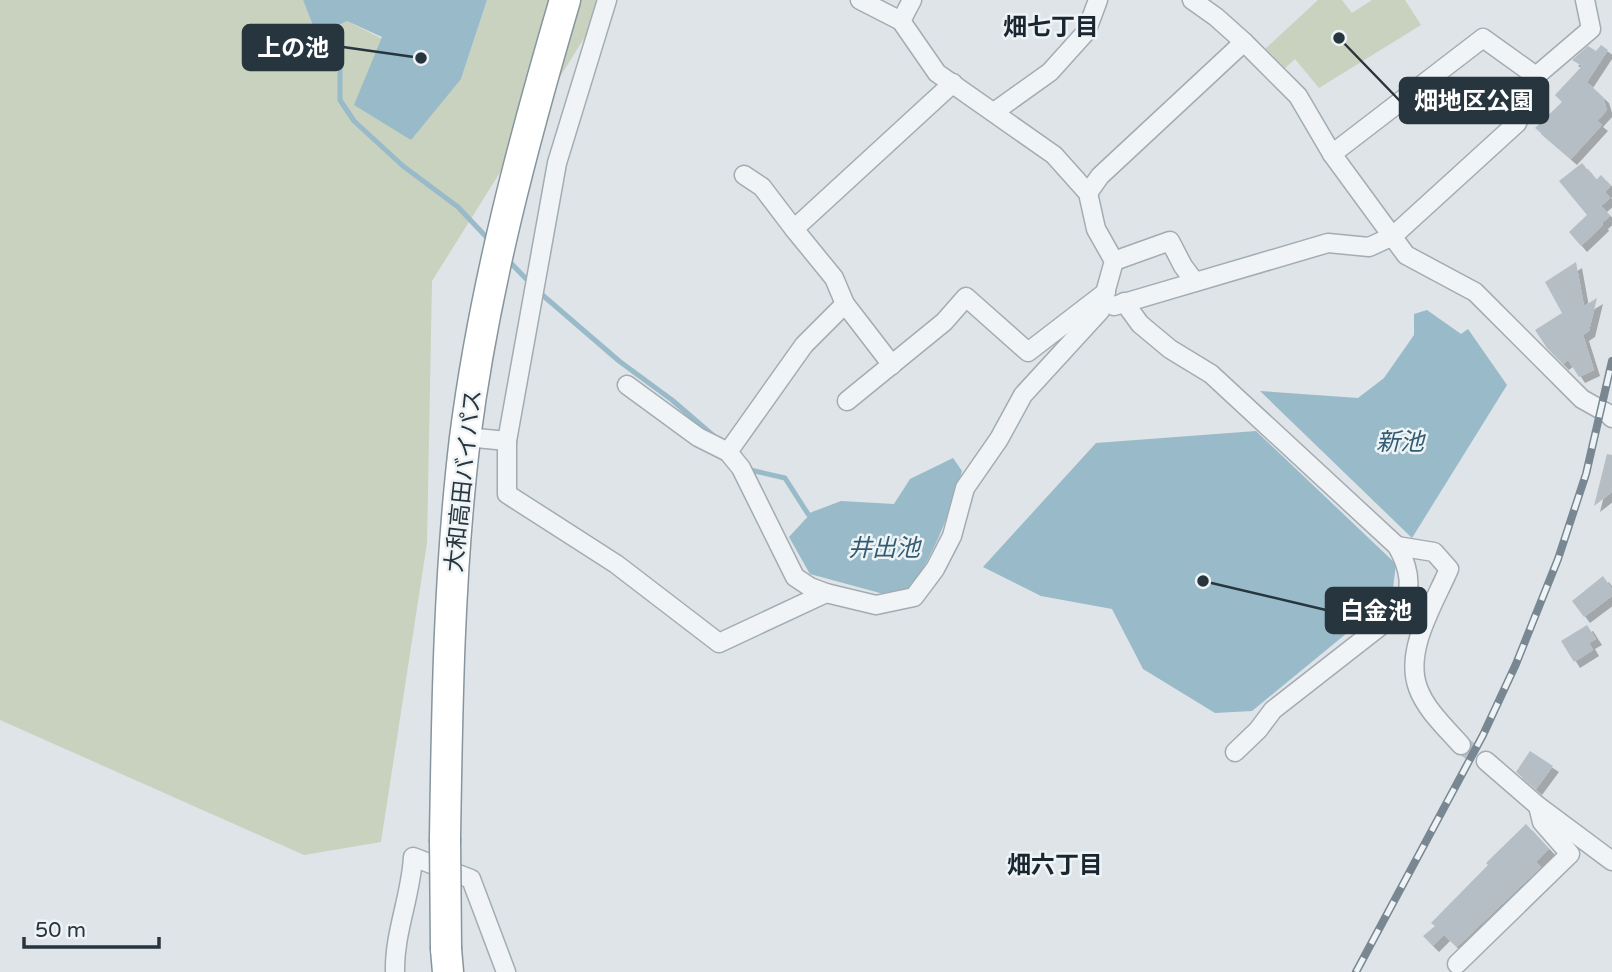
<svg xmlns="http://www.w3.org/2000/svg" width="1612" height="972" font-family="'Varela Round','Noto Sans JP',sans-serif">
<defs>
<filter id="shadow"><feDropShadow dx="6" dy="6" stdDeviation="0" flood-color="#0004"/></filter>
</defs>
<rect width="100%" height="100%" fill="#dee4e8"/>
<!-- green -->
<g fill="#c8d2bf">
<path d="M 0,0 L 303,0 L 317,35 L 347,21 L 461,79 L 487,0 L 608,0 L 432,281 L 427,543 L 381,842 L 304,855 L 0,720 Z"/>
<path d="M 1318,0 L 1342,0 L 1352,13 L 1372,0 L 1405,0 L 1421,25 L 1319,88 L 1295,59 L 1283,70 L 1264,50 Z"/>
</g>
<!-- water -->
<g fill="#99bac8">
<path d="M 303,0 L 487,0 L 461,79 L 411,140 L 354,105 L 382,37 L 347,21 L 317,36 Z"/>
<path d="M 1427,310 L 1461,334 L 1468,329 L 1507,385 L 1412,538 L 1260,391 L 1358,398 L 1384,378 L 1414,335 L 1414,314 Z"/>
<path d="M 1256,431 L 1396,564 L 1392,596 L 1252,711 L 1215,713 L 1143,669 L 1112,609 L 1041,596 L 983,567 L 1096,443 Z"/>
<path d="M 953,458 L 962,471 C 949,516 935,551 910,591 L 891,596 L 810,574 L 789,537 L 812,512 L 841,501 L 894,504 L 910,479 Z"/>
</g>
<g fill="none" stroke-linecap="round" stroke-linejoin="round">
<!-- stream -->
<g stroke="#99bac8" stroke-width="5">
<path d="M 335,23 L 331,34 L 340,65 L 340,100 L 354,121 L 403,166 L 458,207 L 491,242"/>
<path d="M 507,259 L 532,285"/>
<path d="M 539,292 L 619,361 L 672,400 L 715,437"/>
<path d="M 746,469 L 785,478 L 808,514 L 815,518"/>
</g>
</g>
<!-- building -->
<g fill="#b6bec5" filter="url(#shadow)">
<path d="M 1601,45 L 1608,50 L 1587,82 L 1603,97 L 1607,110 L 1597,121 L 1602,125 L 1571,159 L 1535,128 L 1562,102 L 1555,95 L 1582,66 L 1572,60 L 1588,46 L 1596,51 Z"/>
<path d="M 1582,163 L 1596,180 L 1601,175 L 1611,186 L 1605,192 L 1610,198 L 1601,206 L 1610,216 L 1602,223 L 1603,225 L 1581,246 L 1569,232 L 1587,215 L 1559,181 Z"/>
<path d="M 1576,262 L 1584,306 L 1597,298 L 1589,331 L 1583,335 L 1594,370 L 1579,377 L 1568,360 L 1563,364 L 1547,348 L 1535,330 L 1562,313 L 1545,282 Z"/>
<path d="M 1607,454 L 1612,455 L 1612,492 L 1594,506 Z"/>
<path d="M 1603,576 L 1612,589 L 1612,596 L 1584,617 L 1572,601 Z"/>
<path d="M 1587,625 L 1596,639 L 1589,643 L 1593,650 L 1574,662 L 1561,641 Z"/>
<path d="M 1530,751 L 1553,766 L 1536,789 L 1516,772 Z"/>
<path d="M 1526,824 L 1549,849 L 1536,862 L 1541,867 L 1457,947 L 1444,935 L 1433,946 L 1423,936 L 1435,926 L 1431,923 L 1488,865 L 1486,863 Z"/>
</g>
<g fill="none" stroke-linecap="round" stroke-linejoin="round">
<!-- minor-tunnel -->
<path stroke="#b9c1c6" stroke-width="18" stroke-dasharray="18 9" stroke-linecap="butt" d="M 1461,745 L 1486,761"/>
<defs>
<g id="minor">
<path d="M 607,0 L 557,163 L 507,441 L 507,494 L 616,564 L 719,643 L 826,593 L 876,605 L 914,597 L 935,569 L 952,536 L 965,488 L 999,439 L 1023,395 L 1100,311 L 1114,261 L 1096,229 L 1088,193 L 1054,155 L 937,73 L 901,21 L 860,0"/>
<path d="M 1192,0 L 1216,17 L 1244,42 L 1298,96 L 1332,154 L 1406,255 L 1475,292 L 1582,399 L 1607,413 L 1612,418"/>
<path d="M 901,21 L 912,0"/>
<path d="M 994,112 L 1050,72 L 1086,32 L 1098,0"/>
<path d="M 1332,154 L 1483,38 L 1536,76"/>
<path d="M 744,175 L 762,187 L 794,229"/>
<path d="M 1088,193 L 1100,176 L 1244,42"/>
<path d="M 1114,261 L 1170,241 L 1183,266 L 1195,282"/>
<path d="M 1124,302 L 1140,324 L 1170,349 L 1211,374 L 1397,546 C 1409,567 1414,588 1401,610 L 1273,710 L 1258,730 L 1235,752"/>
<path d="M 1114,306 L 1328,243 L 1369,247 L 1393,236 L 1517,123 L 1536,76 L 1591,29 L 1585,0"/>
<path d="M 892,365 L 845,304 L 834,278 L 794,229 L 953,83"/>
<path d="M 627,385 L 698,437 L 728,452 L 741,468 L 795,577 L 810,587 L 826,593"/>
<path d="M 847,401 L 944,322 L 966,297 L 1028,352 L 1106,292"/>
<path d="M 466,437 L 507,441"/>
<path d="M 728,452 L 804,345 L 845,304"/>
<path d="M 1397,546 L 1434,552 L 1449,569 C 1434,604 1404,650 1418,688 C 1426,710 1446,728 1461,745"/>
<path d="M 1486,761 L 1538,806 L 1612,861"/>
<path d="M 1457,964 L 1570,854 L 1542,822 L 1538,806"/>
<path d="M 395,972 C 394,933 411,896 413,857 L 471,879 L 506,972"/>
</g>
<g id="trunk">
<path d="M 445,839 C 447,705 449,571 465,438 C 484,289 523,143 565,0"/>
<path d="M 446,949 L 448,972"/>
</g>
</defs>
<!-- minor casing -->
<use href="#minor" stroke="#a3acb2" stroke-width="21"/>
<!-- trunk casing -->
<use href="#trunk" stroke="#86959e" stroke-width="33"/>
<!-- minor -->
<use href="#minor" stroke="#f1f4f6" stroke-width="18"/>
<!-- trunk -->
<use href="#trunk" stroke="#fff" stroke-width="30"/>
<defs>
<path id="rail" d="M 1356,972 L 1483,735 L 1516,664 L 1558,559 L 1586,474 L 1612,361"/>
</defs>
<!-- rail casing -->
<use href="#rail" stroke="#788791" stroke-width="8"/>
<!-- rail -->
<use href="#rail" stroke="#eef3f5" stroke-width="5" stroke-dasharray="16" stroke-linecap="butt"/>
<defs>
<path id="trunk-bridge" d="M 445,839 L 446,949"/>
</defs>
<!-- trunk-bridge casing -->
<use href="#trunk-bridge" stroke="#86959e" stroke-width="33" stroke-linecap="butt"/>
<!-- trunk-bridge -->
<use href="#trunk-bridge" stroke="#fff" stroke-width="30"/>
</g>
<g text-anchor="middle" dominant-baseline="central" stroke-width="5" stroke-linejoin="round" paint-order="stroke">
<!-- street labels -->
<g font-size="23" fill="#27353f" stroke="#eef3f5">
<text transform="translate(464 481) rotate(-84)">大和高田バイパス</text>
</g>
<!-- neighbourhood labels -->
<g font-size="24" font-weight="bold" fill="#1a262f" stroke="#eef3f5">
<text x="1051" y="27">畑七丁目</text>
<text x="1055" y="865">畑六丁目</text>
</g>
<!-- water labels -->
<g font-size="24" font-style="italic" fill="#325c73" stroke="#eef3f5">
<text x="1400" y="442">新池</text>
<text x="884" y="548">井出池</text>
</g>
</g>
<!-- callouts -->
<path fill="none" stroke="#27353f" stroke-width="2.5" d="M421 58L343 47M1339 38L1400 101M1203 581L1326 610"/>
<g fill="#27353f" stroke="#eef3f5" stroke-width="2.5">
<circle cx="421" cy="58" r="7"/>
<circle cx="1339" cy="38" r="7"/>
<circle cx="1203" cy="581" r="7"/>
</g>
<g fill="#27353f" stroke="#27353f" stroke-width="2.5">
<rect x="243" y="25" width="100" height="45" rx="7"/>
<rect x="1400" y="78" width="148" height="45" rx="7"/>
<rect x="1326" y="588" width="100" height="45" rx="7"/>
</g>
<g font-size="24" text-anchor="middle" font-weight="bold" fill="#fff">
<text x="293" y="56">上の池</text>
<text x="1474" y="109">畑地区公園</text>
<text x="1376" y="619">白金池</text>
</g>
<!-- scale -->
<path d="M24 937v10h135v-10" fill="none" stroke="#27353f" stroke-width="3.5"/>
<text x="35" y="937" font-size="21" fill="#27353f" stroke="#eef3f5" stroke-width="5" paint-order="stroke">50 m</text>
</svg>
